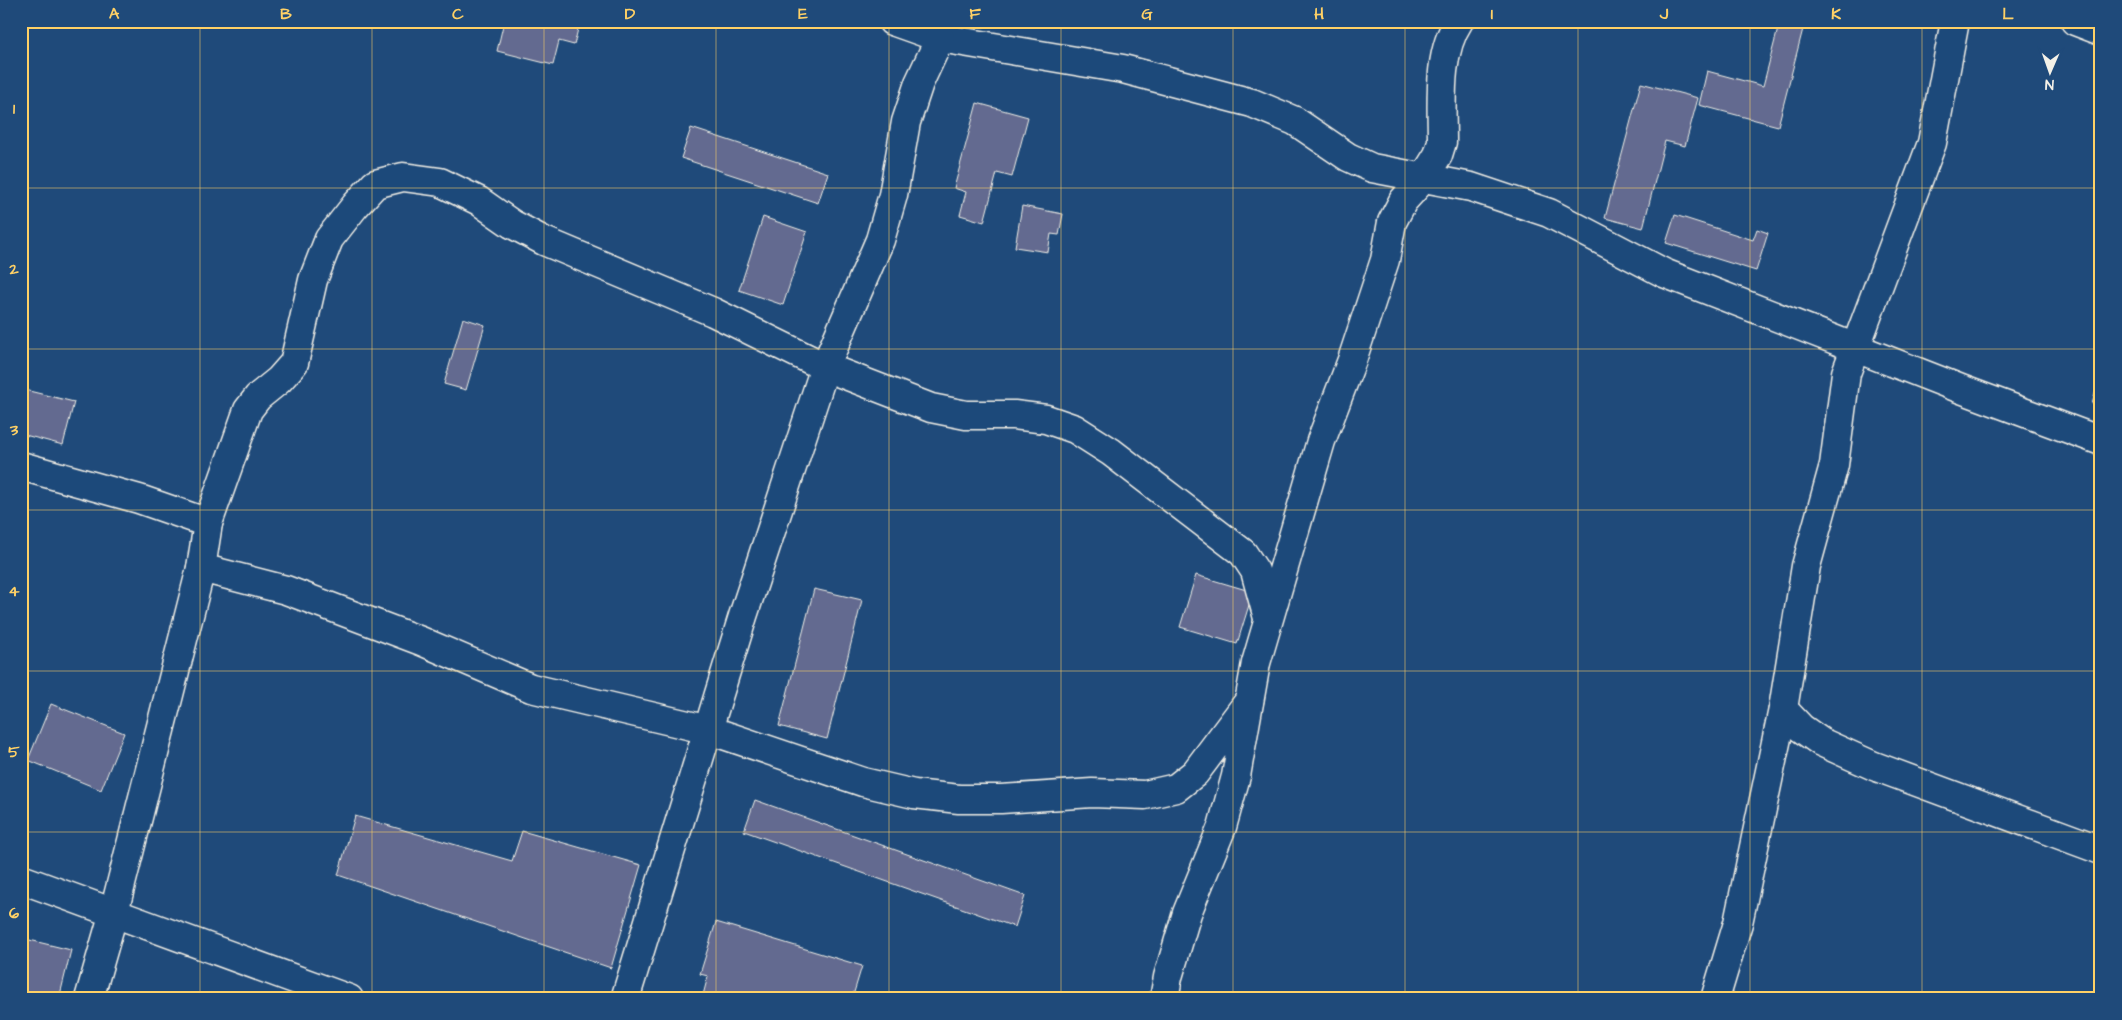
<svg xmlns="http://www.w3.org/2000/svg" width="2122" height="1020" font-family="'Architects Daughter',sans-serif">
<rect width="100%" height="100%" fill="#1f4a7a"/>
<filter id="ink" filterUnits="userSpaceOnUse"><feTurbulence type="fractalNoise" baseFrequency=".02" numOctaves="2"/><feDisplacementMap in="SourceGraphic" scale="10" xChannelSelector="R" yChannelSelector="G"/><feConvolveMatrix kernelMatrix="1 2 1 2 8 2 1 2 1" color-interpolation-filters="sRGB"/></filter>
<g filter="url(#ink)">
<!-- building -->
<g fill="#636b90" stroke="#f4f1e8">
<path d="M 504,21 L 580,21 L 574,45 L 559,41 L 553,65 L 497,51 Z"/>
<path d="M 1780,21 L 1805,21 L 1778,126 L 1699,105 L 1707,71 L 1763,86 Z"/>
<path d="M 1641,83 L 1698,98 L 1685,146 L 1665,141 L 1643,228 L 1605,218 Z"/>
<path d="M 977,103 L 1028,117 L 1012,177 L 997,173 L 984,222 L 960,215 L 966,192 L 954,188 Z"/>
<path d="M 691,128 L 828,173 L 818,203 L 681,158 Z"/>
<path d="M 1022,206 L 1063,214 L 1059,235 L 1051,234 L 1048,252 L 1015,247 Z"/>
<path d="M 1675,215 L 1753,240 L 1757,229 L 1768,233 L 1756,271 L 1666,243 Z"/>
<path d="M 763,217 L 807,232 L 783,305 L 739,290 Z"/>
<path d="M 463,318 L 485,325 L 466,390 L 444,384 Z"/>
<path d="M 2101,373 L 2101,406 L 2092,404 Z"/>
<path d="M 21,389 L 74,402 L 63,445 L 21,434 Z"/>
<path d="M 1196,575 L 1253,592 L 1237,644 L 1180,627 Z"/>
<path d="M 814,589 L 862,600 L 827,739 L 779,726 Z"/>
<path d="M 51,704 L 124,733 L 101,790 L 28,760 Z"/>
<path d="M 755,800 L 1025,896 L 1015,927 L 744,831 Z"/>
<path d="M 355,816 L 512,861 L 522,831 L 641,865 L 611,968 L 338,875 Z"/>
<path d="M 716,922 L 862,966 L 852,999 L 702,999 L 708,976 L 700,974 Z"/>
<path d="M 21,938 L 71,950 L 59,999 L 21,999 Z"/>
</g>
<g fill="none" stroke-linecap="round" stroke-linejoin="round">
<defs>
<g id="minor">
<path d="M 892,21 L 940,38 L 1123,69 L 1252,103 L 1295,121 L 1348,157 L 1372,168 L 1471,187 L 1549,213 L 1664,273 L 1961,389 L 2101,441"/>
<path d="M 2075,21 L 2101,31"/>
<path d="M 21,466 L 139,499 L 208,523 L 201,568"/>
<path d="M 208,523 L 248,410 L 258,397 L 279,380 L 294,363 L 313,280 L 329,239 L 355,206 L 375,184 L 403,177 L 440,182 L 479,201 L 512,224 L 544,241 L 713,312 L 825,367 L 931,408 L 966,415 L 1014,415 L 1046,419 L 1075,429 L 1111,452 L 1243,553 L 1255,571 L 1268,618"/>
<path d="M 1783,709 L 1801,728 L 1821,742 L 1874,766 L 2101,850"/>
<path d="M 21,879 L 349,999"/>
<path d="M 89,999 L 114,912 L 201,568 L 286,590 L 421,641 L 531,688 L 709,730 L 863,782 L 914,794 L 959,799 L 1001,799 L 1092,793 L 1145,795 L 1176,788 L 1195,773 L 1249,701"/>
<path d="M 625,999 L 743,616 L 825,367 L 880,240 L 893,195 L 906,122 L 919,83 L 940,38"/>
<path d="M 1164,999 L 1168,977 L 1187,913 L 1222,827 L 1236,776 L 1256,663 L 1321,441 L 1352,360 L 1385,260 L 1392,222 L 1403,201 L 1423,179 L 1438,155 L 1442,142 C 1442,104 1437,54 1459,21"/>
<path d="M 1715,999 L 1738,923 L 1783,709 L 1806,566 L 1834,465 L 1846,373 L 1932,143 L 1955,21"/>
</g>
</defs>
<!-- minor casing -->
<use href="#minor" stroke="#f4f1e8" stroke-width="31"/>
<!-- minor -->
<use href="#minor" stroke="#1f4a7a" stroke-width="28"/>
</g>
</g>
<!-- grid -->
<path fill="none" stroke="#ffd166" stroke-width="1" stroke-opacity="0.55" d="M 200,21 L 200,999M 372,21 L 372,999M 544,21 L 544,999M 716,21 L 716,999M 889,21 L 889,999M 1061,21 L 1061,999M 1233,21 L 1233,999M 1405,21 L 1405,999M 1578,21 L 1578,999M 1750,21 L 1750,999M 1922,21 L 1922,999M 21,188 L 2101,188M 21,349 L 2101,349M 21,510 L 2101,510M 21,671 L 2101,671M 21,832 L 2101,832"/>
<!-- margin -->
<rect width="2122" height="1020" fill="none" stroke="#1f4a7a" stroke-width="55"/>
<!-- north arrow -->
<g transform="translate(2050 72) rotate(182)" stroke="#1f4a7a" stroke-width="4" paint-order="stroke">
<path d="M0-4L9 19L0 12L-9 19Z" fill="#f4f1e8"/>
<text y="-8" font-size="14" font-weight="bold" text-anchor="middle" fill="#f4f1e8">N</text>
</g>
<rect x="28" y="28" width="2066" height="964" fill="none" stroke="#ffd166" stroke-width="2"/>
<g font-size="16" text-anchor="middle" font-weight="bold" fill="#ffd166">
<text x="114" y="19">A</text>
<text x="286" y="19">B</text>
<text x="458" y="19">C</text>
<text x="630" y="19">D</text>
<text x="803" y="19">E</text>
<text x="975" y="19">F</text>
<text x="1147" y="19">G</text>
<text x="1319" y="19">H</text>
<text x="1492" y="19">I</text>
<text x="1664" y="19">J</text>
<text x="1836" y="19">K</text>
<text x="2008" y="19">L</text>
<text x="14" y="114">1</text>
<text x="14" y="274">2</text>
<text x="14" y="435">3</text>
<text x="14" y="596">4</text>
<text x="14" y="757">5</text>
<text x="14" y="918">6</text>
</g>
</svg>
